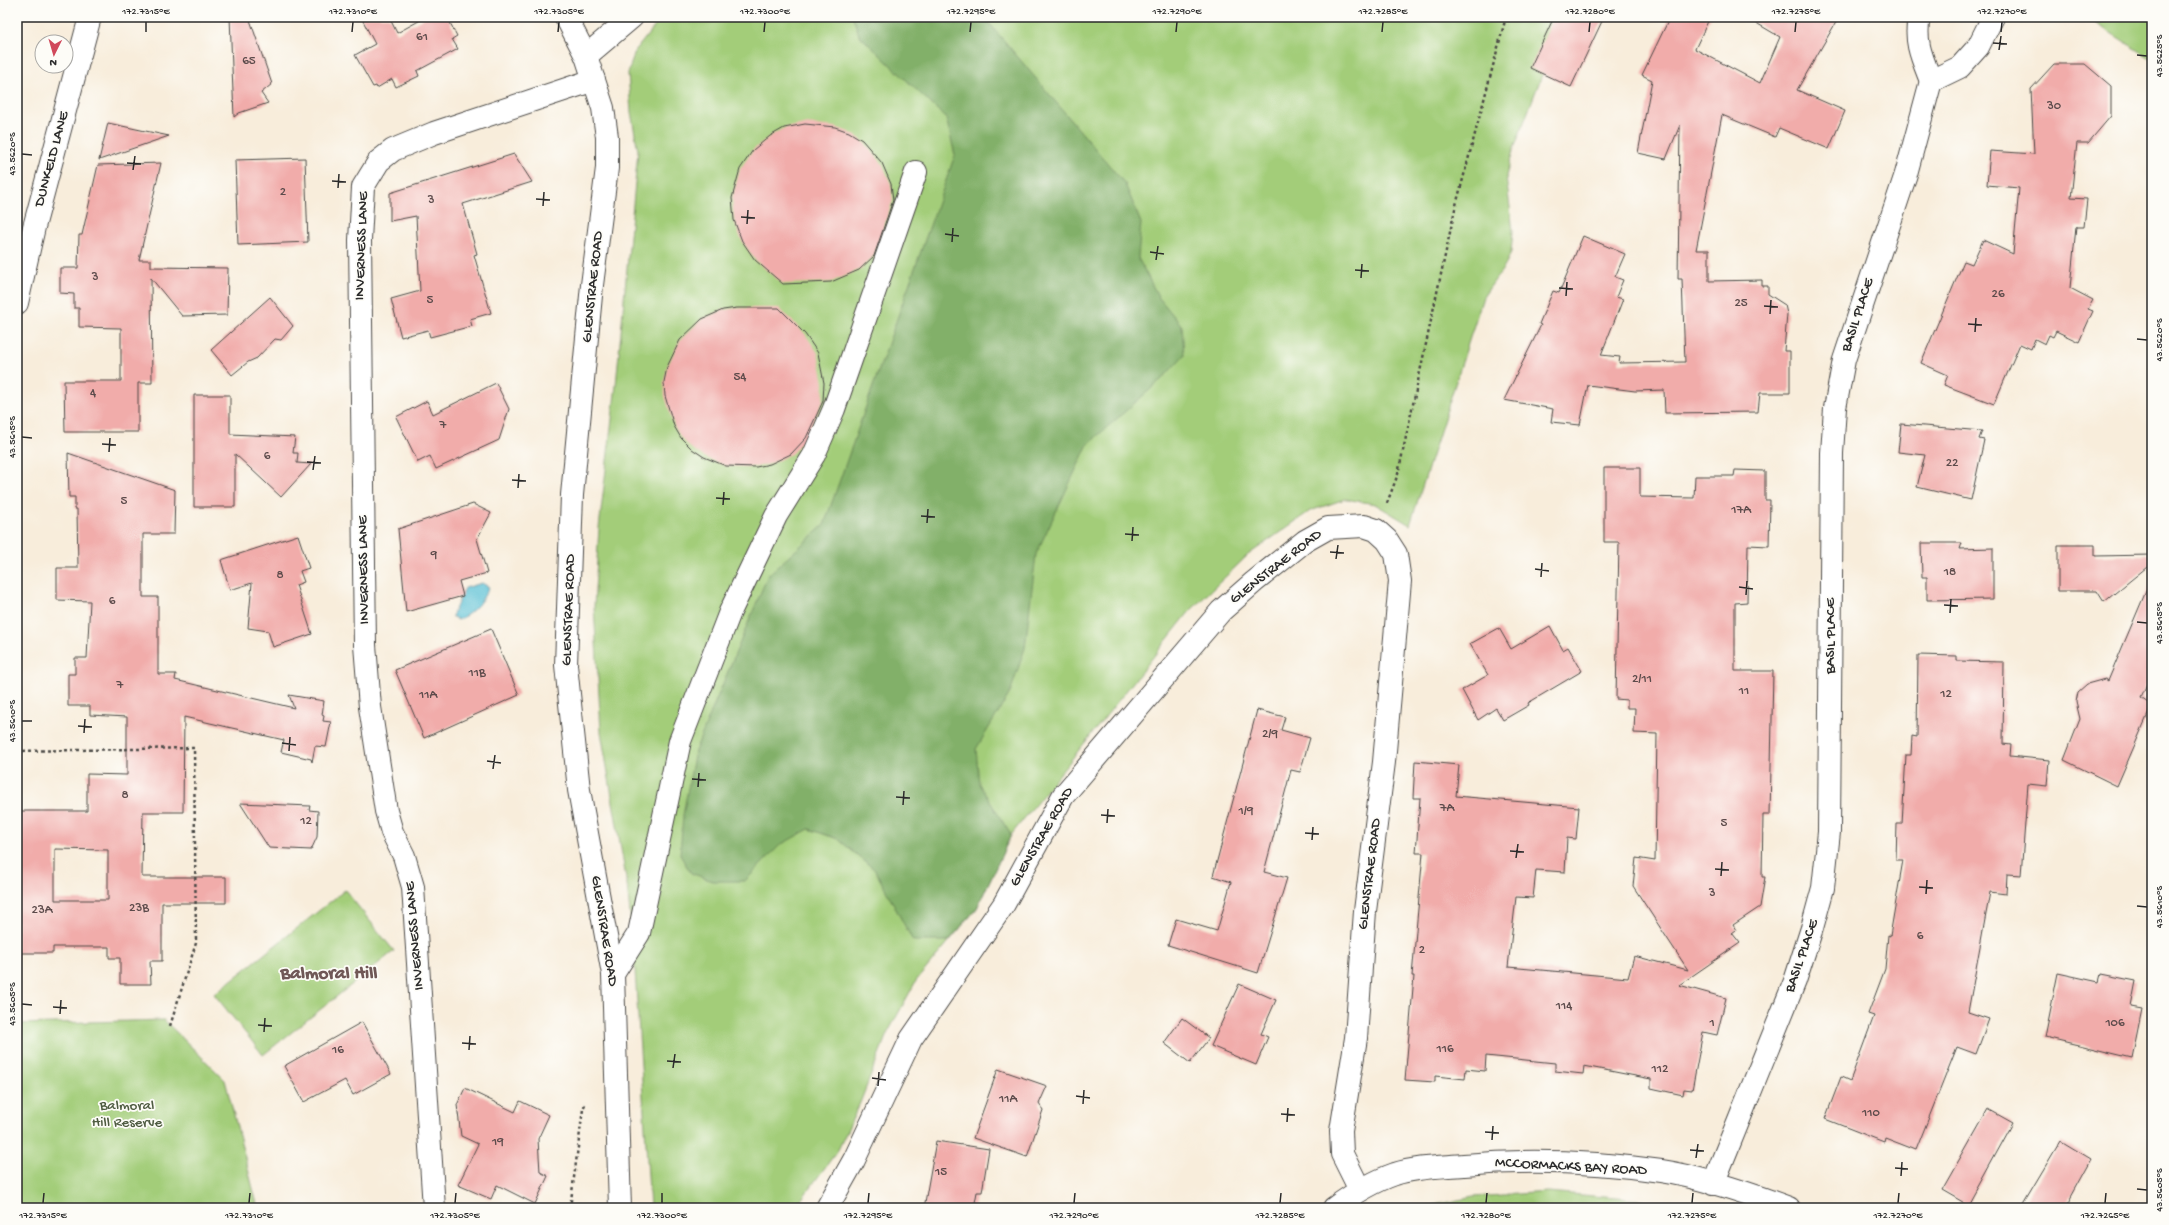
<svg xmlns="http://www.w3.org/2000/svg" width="2169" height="1225" font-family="'Gochi Hand',sans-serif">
<rect width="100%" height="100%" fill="#fdfcf7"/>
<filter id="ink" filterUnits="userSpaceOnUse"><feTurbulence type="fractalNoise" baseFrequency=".025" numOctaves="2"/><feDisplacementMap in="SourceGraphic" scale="8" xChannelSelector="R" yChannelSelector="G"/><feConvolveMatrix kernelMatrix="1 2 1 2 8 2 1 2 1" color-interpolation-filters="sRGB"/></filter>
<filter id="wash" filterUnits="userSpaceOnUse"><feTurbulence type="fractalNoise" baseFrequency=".012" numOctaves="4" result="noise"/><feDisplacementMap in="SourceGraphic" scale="16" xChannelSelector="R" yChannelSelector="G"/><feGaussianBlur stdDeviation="0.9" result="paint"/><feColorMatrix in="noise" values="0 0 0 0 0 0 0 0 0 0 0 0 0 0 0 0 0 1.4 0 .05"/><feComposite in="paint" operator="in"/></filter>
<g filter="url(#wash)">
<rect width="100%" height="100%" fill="#f8eddb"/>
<!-- green -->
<g fill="#a3cd79" stroke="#677c52">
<path d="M 662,17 L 1571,17 L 1558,33 L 1513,151 L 1506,176 L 1513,231 L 1511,252 L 1505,266 L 1483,297 L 1410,525 L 1375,504 L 1345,499 L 1310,511 L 1248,555 L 1190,611 L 1011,835 L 977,908 L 916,981 L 887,1034 L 860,1103 L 838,1150 L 795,1208 L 650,1208 L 634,954 L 627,884 L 601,732 L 594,606 L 599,528 L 616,385 L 638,151 L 631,112 L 628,73 L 635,51 Z"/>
<path d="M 2098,17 L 2152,17 L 2152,59 L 2095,23 Z"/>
<path d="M 345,890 L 394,951 L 263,1055 L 214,994 Z"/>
<path d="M 164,1020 L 225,1080 L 258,1208 L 17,1208 L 17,1024 Z"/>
<path d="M 1548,1192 L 1639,1200 L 1664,1208 L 1419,1208 L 1473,1197 Z"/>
</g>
<!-- forest -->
<path fill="#82b069" stroke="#566e4a" d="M 853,17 L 984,17 L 1125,184 L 1141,223 L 1138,258 L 1159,298 L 1182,326 L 1184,355 L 1162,379 L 1088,444 L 1036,554 L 1025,648 L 1010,693 L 976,749 L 979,784 L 1011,835 L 977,908 L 949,941 L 913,941 L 875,870 L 838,839 L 809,829 L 780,845 L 745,881 L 712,881 L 691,873 L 680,855 L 683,815 L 695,751 L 768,575 L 824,525 L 955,155 L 946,118 L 859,35 Z"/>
<!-- water -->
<path fill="#58c0d5" stroke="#427680" d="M 482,583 L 489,587 C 481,603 474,612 458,620 L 452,616 L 465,588 Z"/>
<g id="blocks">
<!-- building -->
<g fill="#f1acaa" fill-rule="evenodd">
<path d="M 230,17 L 249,17 L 272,84 L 261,93 L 268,103 L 239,113 L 234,117 Z"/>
<path d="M 361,17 L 389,17 L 397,33 L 426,17 L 447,17 L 457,36 L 452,39 L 458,49 L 417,71 L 419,76 L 396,87 L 392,79 L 377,88 L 376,86 L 373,87 L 355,55 L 375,44 Z"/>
<path d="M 1554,17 L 1604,17 L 1571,87 L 1530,68 Z"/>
<path d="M 1670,17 L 1710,17 L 1695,49 L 1760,83 L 1780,37 L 1746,17 L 1839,17 L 1797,90 L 1845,111 L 1829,149 L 1779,128 L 1775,137 L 1722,115 L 1696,250 L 1709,250 L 1709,281 L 1762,280 L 1762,286 L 1768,286 L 1768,294 L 1785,305 L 1787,314 L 1784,351 L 1790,351 L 1790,393 L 1760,393 L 1758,412 L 1665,413 L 1664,390 L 1635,391 L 1588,385 L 1580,425 L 1551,422 L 1553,409 L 1504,400 L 1541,325 L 1539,324 L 1553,291 L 1559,293 L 1583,236 L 1625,254 L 1615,277 L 1623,280 L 1616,297 L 1623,299 L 1601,355 L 1620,357 L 1619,363 L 1685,362 L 1682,279 L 1678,279 L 1680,125 L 1666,159 L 1638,153 L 1652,80 L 1642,75 Z"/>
<path d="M 2054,64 L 2085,64 L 2111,86 L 2111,116 L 2088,143 L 2077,143 L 2071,198 L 2087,199 L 2084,227 L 2076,227 L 2070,288 L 2093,300 L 2088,309 L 2093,311 L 2079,342 L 2056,331 L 2053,337 L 2049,335 L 2045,344 L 2035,339 L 2031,349 L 2020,344 L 1994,404 L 1944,385 L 1948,375 L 1921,363 L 1964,261 L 1972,264 L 1983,240 L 2013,254 L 2019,188 L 1987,185 L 1990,151 L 2034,154 L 2031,89 Z"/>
<path d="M 108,123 L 169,136 L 99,160 Z"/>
<path d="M 805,124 L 835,127 L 849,132 L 862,140 L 882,163 L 891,184 L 893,200 L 874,256 L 859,270 L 831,282 L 783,284 L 755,260 L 742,241 L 734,220 L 732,198 L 740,169 L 753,150 L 770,136 L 784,128 Z"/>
<path d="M 514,154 L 532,182 L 463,204 L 477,254 L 474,255 L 491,313 L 470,319 L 472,326 L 430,337 L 428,330 L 401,337 L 391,299 L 420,291 L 416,216 L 390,221 L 390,193 Z"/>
<path d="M 305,158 L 308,242 L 238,245 L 235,160 Z"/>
<path d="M 161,163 L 139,260 L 151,260 L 151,267 L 228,268 L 227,315 L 182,316 L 151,278 L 152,383 L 138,383 L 138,432 L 65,432 L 64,381 L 121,381 L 121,328 L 79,327 L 79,308 L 74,308 L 74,294 L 60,293 L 60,268 L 78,268 L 79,235 L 82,235 L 98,165 Z"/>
<path d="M 270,297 L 293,326 L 281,340 L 275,339 L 257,358 L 248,362 L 232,375 L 211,350 Z"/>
<path d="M 737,308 L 779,308 L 805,334 L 818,353 L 824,383 L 823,401 L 806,438 L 791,454 L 770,464 L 756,467 L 726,466 L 704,457 L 692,449 L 681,438 L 674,426 L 665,396 L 664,382 L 667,367 L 680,340 L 702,319 L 723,310 Z"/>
<path d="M 496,383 L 509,409 L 499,440 L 436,469 L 430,456 L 418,462 L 396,417 L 427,401 L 433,414 Z"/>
<path d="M 194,395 L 230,395 L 230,434 L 295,437 L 293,453 L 298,453 L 297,463 L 311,464 L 281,497 L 235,454 L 235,507 L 194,507 Z"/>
<path d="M 1901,424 L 1982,431 L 1979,439 L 1984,440 L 1971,500 L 1917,487 L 1925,455 L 1898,452 Z"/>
<path d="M 68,453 L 175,490 L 174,534 L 143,534 L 143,597 L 158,597 L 158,674 L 176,674 L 175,680 L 294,708 L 289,695 L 324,701 L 322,715 L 324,716 L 323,721 L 331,722 L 326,747 L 315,746 L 312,762 L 311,759 L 281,752 L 284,740 L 184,717 L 183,812 L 143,812 L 142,877 L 226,877 L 226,903 L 162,903 L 162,961 L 150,961 L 151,984 L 120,984 L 120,958 L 109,958 L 109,947 L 53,947 L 53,953 L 17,953 L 17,811 L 87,811 L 87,774 L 127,775 L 127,717 L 90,715 L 90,706 L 68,706 L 68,674 L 75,674 L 75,658 L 87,658 L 90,601 L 57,600 L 57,568 L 78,568 L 77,509 L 75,509 L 75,497 L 69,497 ZM 55,849 L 108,850 L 108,900 L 55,900 Z"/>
<path d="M 1604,468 L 1640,468 L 1640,497 L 1694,498 L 1695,476 L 1734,476 L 1735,470 L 1765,471 L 1765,500 L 1770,500 L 1769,546 L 1748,545 L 1747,602 L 1735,603 L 1735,671 L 1773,671 L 1770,815 L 1763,815 L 1762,877 L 1765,877 L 1760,907 L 1733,925 L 1736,930 L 1732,933 L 1740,943 L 1679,985 L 1726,998 L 1717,1035 L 1703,1032 L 1692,1090 L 1684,1089 L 1683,1095 L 1651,1088 L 1651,1079 L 1584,1066 L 1583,1074 L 1555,1071 L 1555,1063 L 1486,1056 L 1485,1071 L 1466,1069 L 1465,1079 L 1435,1076 L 1435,1082 L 1405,1080 L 1414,976 L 1412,976 L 1423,853 L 1416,853 L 1420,798 L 1413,798 L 1415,761 L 1459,765 L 1456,796 L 1579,807 L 1576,839 L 1567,838 L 1565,872 L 1536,870 L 1533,898 L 1516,897 L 1508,967 L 1628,978 L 1634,956 L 1688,970 L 1633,886 L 1636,858 L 1655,861 L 1657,734 L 1634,733 L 1635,708 L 1627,708 L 1627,700 L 1616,699 L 1619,542 L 1604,542 Z"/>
<path d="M 473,504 L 491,513 L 477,539 L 487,573 L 459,581 L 463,596 L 406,612 L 398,529 Z"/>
<path d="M 298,535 L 309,568 L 300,571 L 304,582 L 296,585 L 312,634 L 273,647 L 268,631 L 248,628 L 252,583 L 230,590 L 221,560 Z"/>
<path d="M 1921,543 L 1962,543 L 1960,549 L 1993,548 L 1993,599 L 1927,600 L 1927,577 L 1922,577 Z"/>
<path d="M 2058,545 L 2095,545 L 2095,556 L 2152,555 L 2152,563 L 2104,602 L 2097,591 L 2058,591 Z"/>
<path d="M 2152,577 L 2152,673 L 2141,697 L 2152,705 L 2117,786 L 2064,760 L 2080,719 L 2076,702 L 2078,692 L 2087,684 L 2105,679 L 2108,681 Z"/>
<path d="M 1550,626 L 1563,650 L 1568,647 L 1582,671 L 1528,703 L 1529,705 L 1503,720 L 1496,708 L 1478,720 L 1462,690 L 1488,675 L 1470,644 L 1499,628 L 1511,649 Z"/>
<path d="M 491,629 L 519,695 L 424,738 L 395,670 Z"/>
<path d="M 1918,655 L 1957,656 L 1957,661 L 2004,662 L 2003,744 L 2011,745 L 2010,756 L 2049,760 L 2047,786 L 2028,784 L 2021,875 L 2007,874 L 2006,894 L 1990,892 L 1968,1012 L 1989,1019 L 1976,1054 L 1957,1047 L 1916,1150 L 1885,1138 L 1884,1142 L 1825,1119 L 1841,1077 L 1850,1081 L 1874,1016 L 1868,1014 L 1885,969 L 1888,935 L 1890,936 L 1903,860 L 1896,860 L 1897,824 L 1902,824 L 1906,755 L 1911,755 L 1912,736 L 1917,737 Z"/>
<path d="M 1257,710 L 1285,717 L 1281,730 L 1310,738 L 1300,772 L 1291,770 L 1264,872 L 1287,878 L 1258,973 L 1168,945 L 1176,919 L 1217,931 L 1231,882 L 1213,876 Z"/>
<path d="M 240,803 L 310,806 L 309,810 L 318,811 L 317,837 L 311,850 L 269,848 Z"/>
<path d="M 2058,973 L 2099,982 L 2101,974 L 2136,981 L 2131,1007 L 2142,1009 L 2132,1058 L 2045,1037 Z"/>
<path d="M 1239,984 L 1276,1000 L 1261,1034 L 1268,1037 L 1256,1065 L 1211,1046 Z"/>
<path d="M 1182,1018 L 1209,1038 L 1190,1063 L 1164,1043 Z"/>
<path d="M 362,1022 L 391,1074 L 353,1095 L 345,1080 L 304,1102 L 284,1066 Z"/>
<path d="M 998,1069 L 1047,1086 L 1039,1104 L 1043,1110 L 1027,1157 L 973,1138 Z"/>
<path d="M 465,1088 L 515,1112 L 520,1101 L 549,1115 L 538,1139 L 540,1172 L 548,1176 L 535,1204 L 497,1185 L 491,1199 L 458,1185 L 478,1144 L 461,1136 L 457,1105 Z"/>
<path d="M 1988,1109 L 2013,1123 L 1968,1205 L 1942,1190 Z"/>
<path d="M 936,1141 L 989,1149 L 982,1192 L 977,1192 L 974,1208 L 924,1208 Z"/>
<path d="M 2061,1141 L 2091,1159 L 2064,1208 L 2021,1208 Z"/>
</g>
</g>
</g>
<g filter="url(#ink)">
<use href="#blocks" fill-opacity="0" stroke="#4a4845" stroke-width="1"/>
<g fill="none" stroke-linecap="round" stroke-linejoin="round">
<defs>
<g id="minor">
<path d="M 566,17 L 586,56 L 603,108 L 607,137 L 607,168 L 592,285 L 572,495 L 566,665 L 579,790 L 613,974 L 620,1208"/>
<path d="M 1919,17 C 1914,42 1922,58 1931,81"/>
<path d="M 586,56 L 632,17"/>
<path d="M 1931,81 L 1960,67 L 1978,47 L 1993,17"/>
<path d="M 17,303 L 34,227 L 90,17"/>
<path d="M 613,974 L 639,933 L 680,741 L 730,612 L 776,516 L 814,455 L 834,409 L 916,172"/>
<path d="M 1713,1184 L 1795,981 L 1812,928 L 1823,888 L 1829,832 L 1832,453 L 1835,408 L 1844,360 L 1906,174 L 1931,81"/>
<path d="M 434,1208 L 413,887 L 404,856 L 392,832 L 386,811 L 370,707 L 365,645 L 360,240 L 363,187 L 379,161 L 393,150 L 434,133 L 594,80"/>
<path d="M 827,1208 L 854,1160 L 911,1039 L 1004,904 L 1063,796 L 1221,611 L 1254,582 L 1305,541 L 1328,528 L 1364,526 L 1376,530 L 1387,540 L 1396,554 L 1400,581 L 1384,762 L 1365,911 L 1356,1038 L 1341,1131 L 1342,1154 L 1360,1190"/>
<path d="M 1334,1208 C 1353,1194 1372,1182 1395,1174 C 1417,1167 1441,1167 1464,1165 C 1529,1159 1597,1162 1661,1171 C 1701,1177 1751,1194 1789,1208"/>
</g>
</defs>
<!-- minor casing -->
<use href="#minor" stroke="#4a4845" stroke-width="24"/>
<!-- path -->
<g stroke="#4a4845" stroke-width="2.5" stroke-dasharray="3 3" stroke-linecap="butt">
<path d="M 1387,503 L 1398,474 L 1455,209 L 1506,17"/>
<path d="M 17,751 L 194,748 L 196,943 L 170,1026"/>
<path d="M 570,1208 L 583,1109 L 586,1102"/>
</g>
<!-- minor -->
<use href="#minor" stroke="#fff" stroke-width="22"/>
</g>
</g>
<!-- ticks -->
<path fill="none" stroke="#2b2b2b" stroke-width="1.5" d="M 146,32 L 146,22M 352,32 L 353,22M 558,32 L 559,22M 764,32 L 765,22M 970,32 L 971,22M 1176,32 L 1177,22M 1382,32 L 1383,22M 1589,32 L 1590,22M 1795,32 L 1796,22M 2001,32 L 2002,22M 1993,43 L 2007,44M 1999,50 L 2001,36M 2137,55 L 2147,56M 22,154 L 32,155M 127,163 L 141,164M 133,170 L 135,156M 332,181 L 346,182M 338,188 L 339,174M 536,199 L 550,200M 543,206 L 544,192M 741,217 L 755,218M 747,224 L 748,210M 945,234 L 959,236M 952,242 L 953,228M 1150,252 L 1164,254M 1156,260 L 1158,246M 1355,270 L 1369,271M 1361,278 L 1362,264M 1559,288 L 1573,289M 1566,296 L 1567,282M 1764,306 L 1778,307M 1770,314 L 1771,300M 1968,324 L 1982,325M 1975,332 L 1976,318M 2137,339 L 2147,340M 22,437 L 32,438M 102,444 L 116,445M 109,452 L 110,438M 307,462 L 321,463M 313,470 L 315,456M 512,480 L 526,481M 518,488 L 519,474M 716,498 L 730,499M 723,505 L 724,492M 921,516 L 935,517M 927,523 L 928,509M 1125,534 L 1139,535M 1132,541 L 1133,527M 1330,552 L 1344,553M 1336,559 L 1338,545M 1535,569 L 1549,571M 1541,577 L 1542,563M 1739,587 L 1753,589M 1746,595 L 1747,581M 1944,605 L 1958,606M 1950,613 L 1951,599M 2137,622 L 2147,623M 22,721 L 32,721M 78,726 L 92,727M 84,733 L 85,719M 282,743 L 296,745M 289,751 L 290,737M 487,761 L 501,763M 493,769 L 495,755M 692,779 L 706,780M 698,787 L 699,773M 896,797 L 910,798M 903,805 L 904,791M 1101,815 L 1115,816M 1107,823 L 1108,809M 1305,833 L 1319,834M 1312,840 L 1313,827M 1510,851 L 1524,852M 1516,858 L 1518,844M 1715,869 L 1729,870M 1721,876 L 1722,862M 1919,887 L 1933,888M 1926,894 L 1927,880M 2137,906 L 2147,907M 22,1004 L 32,1005M 53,1007 L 67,1008M 60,1014 L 61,1000M 258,1025 L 272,1026M 264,1032 L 265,1018M 462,1043 L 476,1044M 469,1050 L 470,1036M 667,1061 L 681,1062M 673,1068 L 675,1054M 872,1078 L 886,1080M 878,1086 L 879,1072M 1076,1096 L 1090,1098M 1083,1104 L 1084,1090M 1281,1114 L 1295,1115M 1287,1122 L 1288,1108M 1485,1132 L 1499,1133M 1492,1140 L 1493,1126M 1690,1150 L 1704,1151M 1696,1158 L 1698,1144M 1895,1168 L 1908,1169M 1901,1176 L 1902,1162M 2137,1189 L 2147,1190M 43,1203 L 44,1193M 249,1203 L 250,1193M 455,1203 L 456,1193M 662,1203 L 662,1193M 868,1203 L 869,1193M 1074,1203 L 1075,1193M 1280,1203 L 1281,1193M 1486,1203 L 1487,1193M 1692,1203 L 1693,1193M 1898,1203 L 1899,1193M 2105,1203 L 2106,1193"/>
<g text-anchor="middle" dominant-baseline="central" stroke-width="3.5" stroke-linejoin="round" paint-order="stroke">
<!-- number labels -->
<g font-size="13" fill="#5c4b4b">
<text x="422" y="37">61</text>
<text x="249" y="61">65</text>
<text x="2054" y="106">30</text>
<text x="283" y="192">2</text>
<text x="431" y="200">3</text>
<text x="95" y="277">3</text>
<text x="1998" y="294">26</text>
<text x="430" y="300">5</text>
<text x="1741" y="303">25</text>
<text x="740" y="377">54</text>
<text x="93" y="393">4</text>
<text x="443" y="425">7</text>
<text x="267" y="456">6</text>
<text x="1952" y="463">22</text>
<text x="124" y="501">5</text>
<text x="1741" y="510">17A</text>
<text x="434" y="555">9</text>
<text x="1950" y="572">18</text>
<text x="280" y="575">8</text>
<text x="112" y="601">6</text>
<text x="477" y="673">11B</text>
<text x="1642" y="679">2/11</text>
<text x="120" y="685">7</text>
<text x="1744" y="691">11</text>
<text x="1946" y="694">12</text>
<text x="428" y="695">11A</text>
<text x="1270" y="734">2/9</text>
<text x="125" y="795">8</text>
<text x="1447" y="808">7A</text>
<text x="1246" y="811">1/9</text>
<text x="306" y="821">12</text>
<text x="1724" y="823">5</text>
<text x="1712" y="893">3</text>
<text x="139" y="908">23B</text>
<text x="42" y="910">23A</text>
<text x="1920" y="936">6</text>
<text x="1422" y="950">2</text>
<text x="1564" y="1006">114</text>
<text x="1712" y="1023">1</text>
<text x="2115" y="1023">106</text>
<text x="1445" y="1049">116</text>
<text x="338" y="1050">16</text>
<text x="1660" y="1069">112</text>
<text x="1008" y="1099">11A</text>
<text x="1871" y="1113">110</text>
<text x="498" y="1142">19</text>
<text x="941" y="1172">15</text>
</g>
<!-- street labels -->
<g font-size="15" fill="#2b2b2b" stroke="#fdfcf7">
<text transform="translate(52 159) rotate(-75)">DUNKELD LANE</text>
<text transform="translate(362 246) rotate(-88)">INVERNESS LANE</text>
<text transform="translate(593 287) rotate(-84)">GLENSTRAE ROAD</text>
<text transform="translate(1858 315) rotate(-72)">BASIL PLACE</text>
<text transform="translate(1276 567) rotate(-38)">GLENSTRAE ROAD</text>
<text transform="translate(364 570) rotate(-91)">INVERNESS LANE</text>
<text transform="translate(569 610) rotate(-88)">GLENSTRAE ROAD</text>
<text transform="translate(1831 636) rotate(-90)">BASIL PLACE</text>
<text transform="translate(1042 837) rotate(-60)">GLENSTRAE ROAD</text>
<text transform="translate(1370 874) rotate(-83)">GLENSTRAE ROAD</text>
<text transform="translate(604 931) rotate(81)">GLENSTRAE ROAD</text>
<text transform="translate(415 936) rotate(-95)">INVERNESS LANE</text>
<text transform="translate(1802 956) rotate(-71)">BASIL PLACE</text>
<text transform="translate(1571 1167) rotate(3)">MCCORMACKS BAY ROAD</text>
</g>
<!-- park labels -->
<g font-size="15" fill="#4f5c42" stroke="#fdfcf7">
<text x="127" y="1106">Balmoral<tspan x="127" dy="17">Hill Reserve</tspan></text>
</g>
<!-- district labels -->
<g font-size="19" font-weight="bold" fill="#705857" stroke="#fdfcf7">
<text x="329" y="974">Balmoral Hill</text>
</g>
</g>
<!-- margin -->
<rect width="2169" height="1225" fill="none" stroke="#fdfcf7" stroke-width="44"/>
<!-- north arrow -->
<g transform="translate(54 54) rotate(185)"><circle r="19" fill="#fdfcf7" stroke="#a9a8a5"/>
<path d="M0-3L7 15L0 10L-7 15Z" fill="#d1495b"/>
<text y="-6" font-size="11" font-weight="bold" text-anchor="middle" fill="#2b2b2b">N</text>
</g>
<rect x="22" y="22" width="2125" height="1181" fill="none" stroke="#2b2b2b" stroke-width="1.5"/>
<g font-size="10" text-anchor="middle" fill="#2b2b2b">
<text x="146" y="14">172.7315°E</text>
<text x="353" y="14">172.7310°E</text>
<text x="559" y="14">172.7305°E</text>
<text x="765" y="14">172.7300°E</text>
<text x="971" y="14">172.7295°E</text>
<text x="1177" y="14">172.7290°E</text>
<text x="1383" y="14">172.7285°E</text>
<text x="1590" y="14">172.7280°E</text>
<text x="1796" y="14">172.7275°E</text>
<text x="2002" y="14">172.7270°E</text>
<text transform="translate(2158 56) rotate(-90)" y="4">43.5625°S</text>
<text transform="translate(11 154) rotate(-90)" y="4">43.5620°S</text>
<text transform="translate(2158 340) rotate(-90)" y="4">43.5620°S</text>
<text transform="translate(11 437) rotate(-90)" y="4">43.5615°S</text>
<text transform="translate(2158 623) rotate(-90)" y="4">43.5615°S</text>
<text transform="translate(11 721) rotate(-90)" y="4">43.5610°S</text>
<text transform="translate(2158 907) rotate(-90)" y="4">43.5610°S</text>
<text transform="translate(11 1004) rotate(-90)" y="4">43.5605°S</text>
<text transform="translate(2158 1190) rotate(-90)" y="4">43.5605°S</text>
<text x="43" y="1218">172.7315°E</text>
<text x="249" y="1218">172.7310°E</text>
<text x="455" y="1218">172.7305°E</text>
<text x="662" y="1218">172.7300°E</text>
<text x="868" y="1218">172.7295°E</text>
<text x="1074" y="1218">172.7290°E</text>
<text x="1280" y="1218">172.7285°E</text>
<text x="1486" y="1218">172.7280°E</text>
<text x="1692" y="1218">172.7275°E</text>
<text x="1898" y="1218">172.7270°E</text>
<text x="2105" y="1218">172.7265°E</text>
</g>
</svg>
